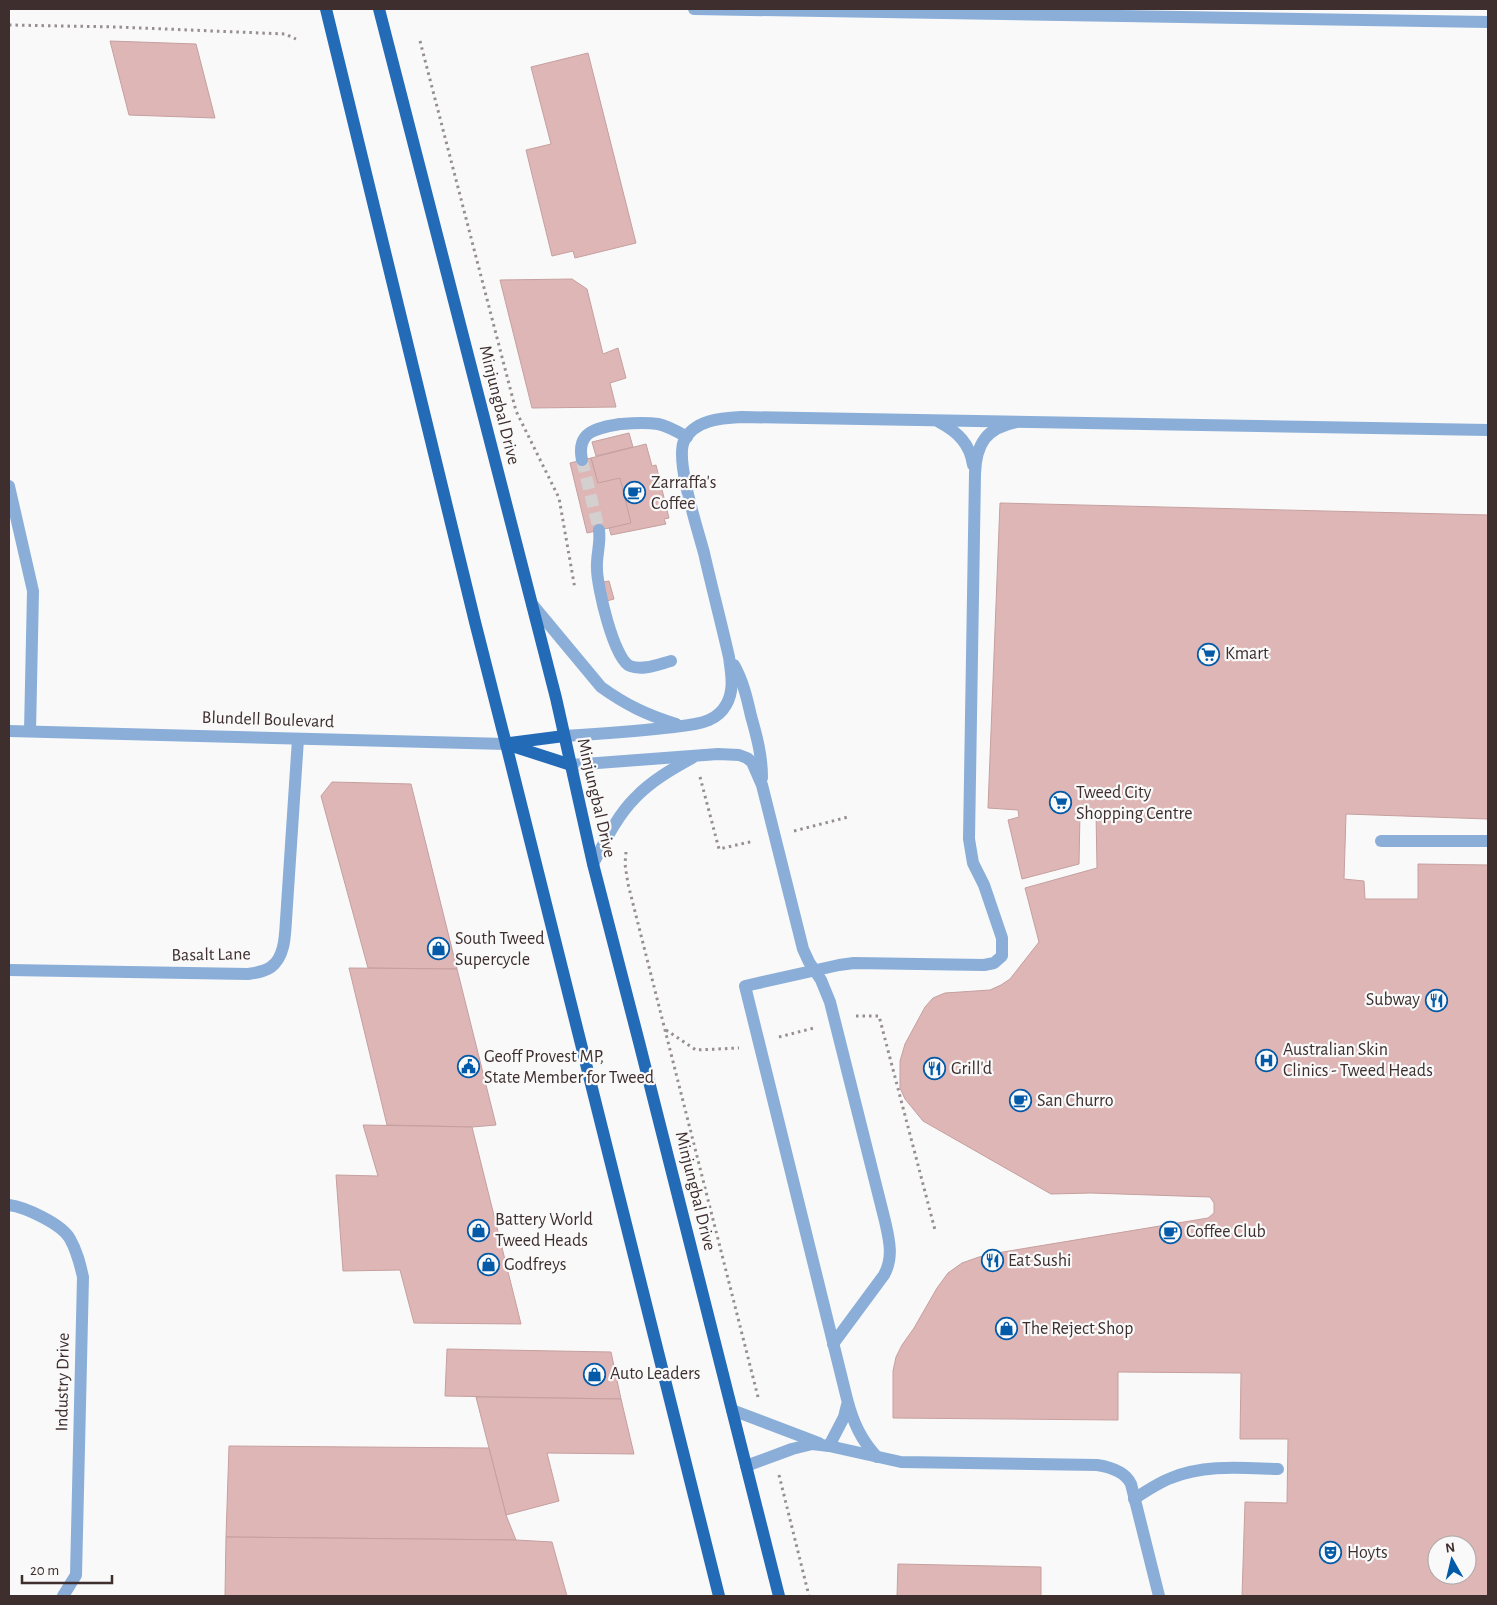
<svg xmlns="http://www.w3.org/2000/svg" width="1497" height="1605" font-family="'Alegreya Sans',sans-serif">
<rect width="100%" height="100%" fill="#f9f9f9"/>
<!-- building -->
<g fill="#deb6b6" stroke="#c69f9f" fill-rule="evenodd">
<path d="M 110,41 L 196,44 L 215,118 L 129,115 Z"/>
<path d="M 588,53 L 636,243 L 575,258 L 573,251 L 552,256 L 526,150 L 551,144 L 531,67 Z"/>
<path d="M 572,279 L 587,289 L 603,354 L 618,348 L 626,378 L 610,383 L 616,407 L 532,408 L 500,280 Z"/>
<path d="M 629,433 L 633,447 L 596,456 L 592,442 Z"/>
<path d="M 646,444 L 652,466 L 656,465 L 669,518 L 664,519 L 666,524 L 611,535 L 591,458 Z"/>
<path d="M 591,458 L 598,483 L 620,478 L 631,523 L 587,533 L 570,463 Z"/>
<path d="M 1000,503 L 1488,515 L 1488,819 L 1346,814 L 1344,879 L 1364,881 L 1365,899 L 1418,899 L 1418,864 L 1488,865 L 1488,1596 L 1242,1596 L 1245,1502 L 1287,1503 L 1288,1439 L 1240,1439 L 1241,1373 L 1118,1372 L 1118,1420 L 893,1418 L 893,1371 L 896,1357 L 902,1345 L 914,1328 L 937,1288 L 948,1273 L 962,1263 L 979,1257 L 997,1253 L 1208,1218 L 1214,1213 L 1214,1203 L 1210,1197 L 1091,1193 L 1051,1194 L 923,1121 L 905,1099 L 900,1088 L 900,1061 L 905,1044 L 925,1007 L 933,998 L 945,993 L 990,990 L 1001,985 L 1010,979 L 1039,942 L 1025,888 L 1097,868 L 1096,812 L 1080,812 L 1079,864 L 1022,879 L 1008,820 L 1019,817 L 1018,810 L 988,808 ZM 1437,1545 L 1467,1545 L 1467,1575 L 1437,1575 Z"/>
<path d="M 609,581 L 614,599 L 603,602 L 598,583 Z"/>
<path d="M 332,782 L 411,784 L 457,969 L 368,968 L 321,796 Z"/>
<path d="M 349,968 L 457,969 L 496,1125 L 472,1127 L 387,1125 Z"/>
<path d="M 363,1125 L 472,1127 L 521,1324 L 414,1323 L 400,1270 L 343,1271 L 336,1175 L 378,1176 Z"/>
<path d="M 447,1349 L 611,1352 L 621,1399 L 445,1396 Z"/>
<path d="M 476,1397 L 621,1399 L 634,1454 L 547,1453 L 559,1501 L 506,1515 Z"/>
<path d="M 229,1446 L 489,1448 L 506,1515 L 516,1540 L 226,1537 Z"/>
<path d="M 226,1537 L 516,1540 L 552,1542 L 567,1596 L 225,1596 Z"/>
<path d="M 898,1564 L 1041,1567 L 1041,1596 L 897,1596 Z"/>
</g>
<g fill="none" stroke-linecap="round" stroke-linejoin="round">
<!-- minor-tunnel -->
<path stroke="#d4d0d0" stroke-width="12" stroke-dasharray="12 6" stroke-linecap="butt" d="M 582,460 L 599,530"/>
<!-- path -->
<g stroke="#978f8f" stroke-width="3" stroke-dasharray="2.5 4" stroke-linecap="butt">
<path d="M 9,25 L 117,27 L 285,34 L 296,39"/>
<path d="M 420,41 L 516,411 L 559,498 L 575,589"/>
<path d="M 700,777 L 719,849 L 754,841"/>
<path d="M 794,831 L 848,817"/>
<path d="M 626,852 L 625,864 L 628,884 L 758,1397"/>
<path d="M 856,1016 L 879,1016 L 935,1230"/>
<path d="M 666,1030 L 696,1050 L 739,1048"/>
<path d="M 779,1037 L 814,1028"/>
<path d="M 779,1475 L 809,1596"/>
</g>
<!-- minor -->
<g stroke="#8aaed8" stroke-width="12">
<path d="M 694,9 L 1488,22"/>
<path d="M 939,422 C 958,432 970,444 973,465"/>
<path d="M 582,460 C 576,431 597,428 620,424 C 633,423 645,422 658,424 C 668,426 678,432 687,437"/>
<path d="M 9,486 L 33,591 L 30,731"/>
<path d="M 599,530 C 601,543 596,556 597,569 C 597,586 614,660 630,666 C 643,671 659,664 671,661"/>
<path d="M 532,604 L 601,687 C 626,705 647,715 676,724"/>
<path d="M 734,665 C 743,681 747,698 751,716 C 757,737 762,756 762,778"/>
<path d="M 9,731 L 506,744"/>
<path d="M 564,736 C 598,734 631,732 664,728 C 678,726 695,726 709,720 C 716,717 722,712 726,705 C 735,690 731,673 729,657 C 721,622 712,588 704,553 C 698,530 675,461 684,441 C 694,420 721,418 741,417 L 1488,430"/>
<path d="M 571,765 L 718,754 L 739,755 L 747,758 L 752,762 L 762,785 L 803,949 L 809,962 L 821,980 L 830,1002 L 885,1221 C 889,1239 894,1257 884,1275 L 833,1344"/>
<path d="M 1381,841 L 1488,841"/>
<path d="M 593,864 C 605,841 617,816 635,798 C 651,781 672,769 692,758"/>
<path d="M 9,970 L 248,974 C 255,973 264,972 271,967 C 285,957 285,935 286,920 L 298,739"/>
<path d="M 9,1205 C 25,1207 62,1224 70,1239 C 77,1251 80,1264 83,1277 L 76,1575 L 63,1596"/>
<path d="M 732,1410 L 819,1443"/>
<path d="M 829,1446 L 844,1417 L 847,1405"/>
<path d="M 877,1457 C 861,1440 853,1422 847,1399 L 745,986 L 839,965 L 854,963 L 984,965 L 994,963 L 1002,956 L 1002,938 L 984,885 L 973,863 L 969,839 L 975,474 C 976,444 986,428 1016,422"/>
<path d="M 746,1466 L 792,1449 L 812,1444 L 829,1446 L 901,1462 L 1097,1465 C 1110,1467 1125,1471 1131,1484 L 1159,1596"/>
<path d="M 1134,1499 C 1146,1491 1158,1483 1171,1478 C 1205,1464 1242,1468 1278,1469"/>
</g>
<!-- major -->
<g stroke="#246bb7" stroke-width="12">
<path d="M 326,9 L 475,622 L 506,744 L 719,1596"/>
<path d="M 379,9 L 556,698 L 593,864 L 639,1042 L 779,1596"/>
<path d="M 510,743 L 564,736"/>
<path d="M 506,744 L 571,765"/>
</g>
</g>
<!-- icons -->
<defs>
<symbol id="cafe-ring" viewBox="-11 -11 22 22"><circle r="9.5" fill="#f9f9f9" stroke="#025aa8" stroke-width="1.5"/><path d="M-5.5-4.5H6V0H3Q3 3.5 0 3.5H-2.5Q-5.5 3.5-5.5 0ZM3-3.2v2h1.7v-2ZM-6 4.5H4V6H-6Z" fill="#025aa8"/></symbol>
<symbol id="supermarket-ring" viewBox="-11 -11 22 22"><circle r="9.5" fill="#f9f9f9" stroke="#025aa8" stroke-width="1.5"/><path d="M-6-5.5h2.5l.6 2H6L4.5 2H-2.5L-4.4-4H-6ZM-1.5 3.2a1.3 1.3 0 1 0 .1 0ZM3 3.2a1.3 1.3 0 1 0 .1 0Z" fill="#025aa8"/></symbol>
<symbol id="shop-ring" viewBox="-11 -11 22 22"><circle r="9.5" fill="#f9f9f9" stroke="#025aa8" stroke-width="1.5"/><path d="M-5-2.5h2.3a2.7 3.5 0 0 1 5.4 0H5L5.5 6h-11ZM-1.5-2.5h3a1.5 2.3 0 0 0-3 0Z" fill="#025aa8"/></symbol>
<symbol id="restaurant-ring" viewBox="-11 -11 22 22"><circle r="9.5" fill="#f9f9f9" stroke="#025aa8" stroke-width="1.5"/><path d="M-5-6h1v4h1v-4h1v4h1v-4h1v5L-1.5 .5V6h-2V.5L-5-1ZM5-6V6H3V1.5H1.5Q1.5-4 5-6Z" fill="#025aa8"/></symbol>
<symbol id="hospital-ring" viewBox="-11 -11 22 22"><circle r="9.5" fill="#f9f9f9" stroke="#025aa8" stroke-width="1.5"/><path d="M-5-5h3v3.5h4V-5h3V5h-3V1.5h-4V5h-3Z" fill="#025aa8"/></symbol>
<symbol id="civic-ring" viewBox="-11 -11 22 22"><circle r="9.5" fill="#f9f9f9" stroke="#025aa8" stroke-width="1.5"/><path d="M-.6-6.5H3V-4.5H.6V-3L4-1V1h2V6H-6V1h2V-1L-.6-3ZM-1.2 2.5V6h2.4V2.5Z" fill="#025aa8"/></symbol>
<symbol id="theatre-ring" viewBox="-11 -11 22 22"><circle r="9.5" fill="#f9f9f9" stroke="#025aa8" stroke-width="1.5"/><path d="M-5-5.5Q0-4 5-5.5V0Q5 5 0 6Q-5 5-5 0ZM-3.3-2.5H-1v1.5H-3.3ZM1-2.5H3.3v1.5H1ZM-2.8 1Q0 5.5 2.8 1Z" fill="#025aa8"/></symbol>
</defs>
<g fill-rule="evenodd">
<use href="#cafe-ring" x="622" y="480" width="25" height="25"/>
<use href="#supermarket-ring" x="1196" y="642" width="25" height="25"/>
<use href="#supermarket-ring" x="1048" y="790" width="25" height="25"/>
<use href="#shop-ring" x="426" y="936" width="25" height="25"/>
<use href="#restaurant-ring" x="1424" y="988" width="25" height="25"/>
<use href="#hospital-ring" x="1254" y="1048" width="25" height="25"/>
<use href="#civic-ring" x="456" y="1054" width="25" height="25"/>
<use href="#restaurant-ring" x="922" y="1056" width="25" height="25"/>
<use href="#cafe-ring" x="1008" y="1088" width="25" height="25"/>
<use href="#shop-ring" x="466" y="1218" width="25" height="25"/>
<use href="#cafe-ring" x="1158" y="1220" width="25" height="25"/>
<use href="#restaurant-ring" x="980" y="1248" width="25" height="25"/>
<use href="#shop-ring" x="476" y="1252" width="25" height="25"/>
<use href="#shop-ring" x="994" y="1316" width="25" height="25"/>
<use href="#shop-ring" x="582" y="1362" width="25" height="25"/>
<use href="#theatre-ring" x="1318" y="1540" width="25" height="25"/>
</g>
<g text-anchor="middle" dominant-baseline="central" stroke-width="4.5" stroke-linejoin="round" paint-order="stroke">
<!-- street labels -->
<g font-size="18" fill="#3e2e2e" stroke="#f9f9f9">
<text transform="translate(499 405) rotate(76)">Minjungbal Drive</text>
<text transform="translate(268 720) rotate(2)">Blundell Boulevard</text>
<text transform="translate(596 798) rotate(77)">Minjungbal Drive</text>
<text transform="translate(211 955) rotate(-1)">Basalt Lane</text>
<text transform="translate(695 1191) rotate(76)">Minjungbal Drive</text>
<text transform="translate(63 1382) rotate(-89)">Industry Drive</text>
</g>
<!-- poi labels -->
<g font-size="18" fill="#3e2e2e" stroke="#f9f9f9" text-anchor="start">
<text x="651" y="483">Zarraffa's<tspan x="651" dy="21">Coffee</tspan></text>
<text x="1225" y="654">Kmart</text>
<text x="1076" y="793">Tweed City<tspan x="1076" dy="21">Shopping Centre</tspan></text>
<text x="455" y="939">South Tweed<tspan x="455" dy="21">Supercycle</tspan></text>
<text x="1420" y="1000" text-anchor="end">Subway</text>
<text x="1283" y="1050">Australian Skin<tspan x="1283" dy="21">Clinics - Tweed Heads</tspan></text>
<text x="484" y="1057">Geoff Provest MP,<tspan x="484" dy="21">State Member for Tweed</tspan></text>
<text x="951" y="1069">Grill'd</text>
<text x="1037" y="1101">San Churro</text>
<text x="495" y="1220">Battery World<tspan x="495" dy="21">Tweed Heads</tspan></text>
<text x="1186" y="1232">Coffee Club</text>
<text x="1008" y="1261">Eat Sushi</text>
<text x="504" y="1265">Godfreys</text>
<text x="1022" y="1329">The Reject Shop</text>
<text x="610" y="1374">Auto Leaders</text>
<text x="1347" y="1553">Hoyts</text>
</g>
</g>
<!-- border -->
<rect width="1497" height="1605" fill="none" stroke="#3e2e2e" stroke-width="20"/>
<!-- north arrow -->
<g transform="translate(1452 1560) rotate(352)"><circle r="24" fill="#f9f9f9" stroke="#aea8a8"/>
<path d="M0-4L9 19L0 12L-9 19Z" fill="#025aa8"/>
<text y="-8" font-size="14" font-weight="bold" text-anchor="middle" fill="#3e2e2e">N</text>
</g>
<!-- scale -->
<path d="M22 1575v8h90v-8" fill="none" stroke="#3e2e2e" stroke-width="2.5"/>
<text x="30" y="1575" font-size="15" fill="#3e2e2e" stroke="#f9f9f9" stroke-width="4" paint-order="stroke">20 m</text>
</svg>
